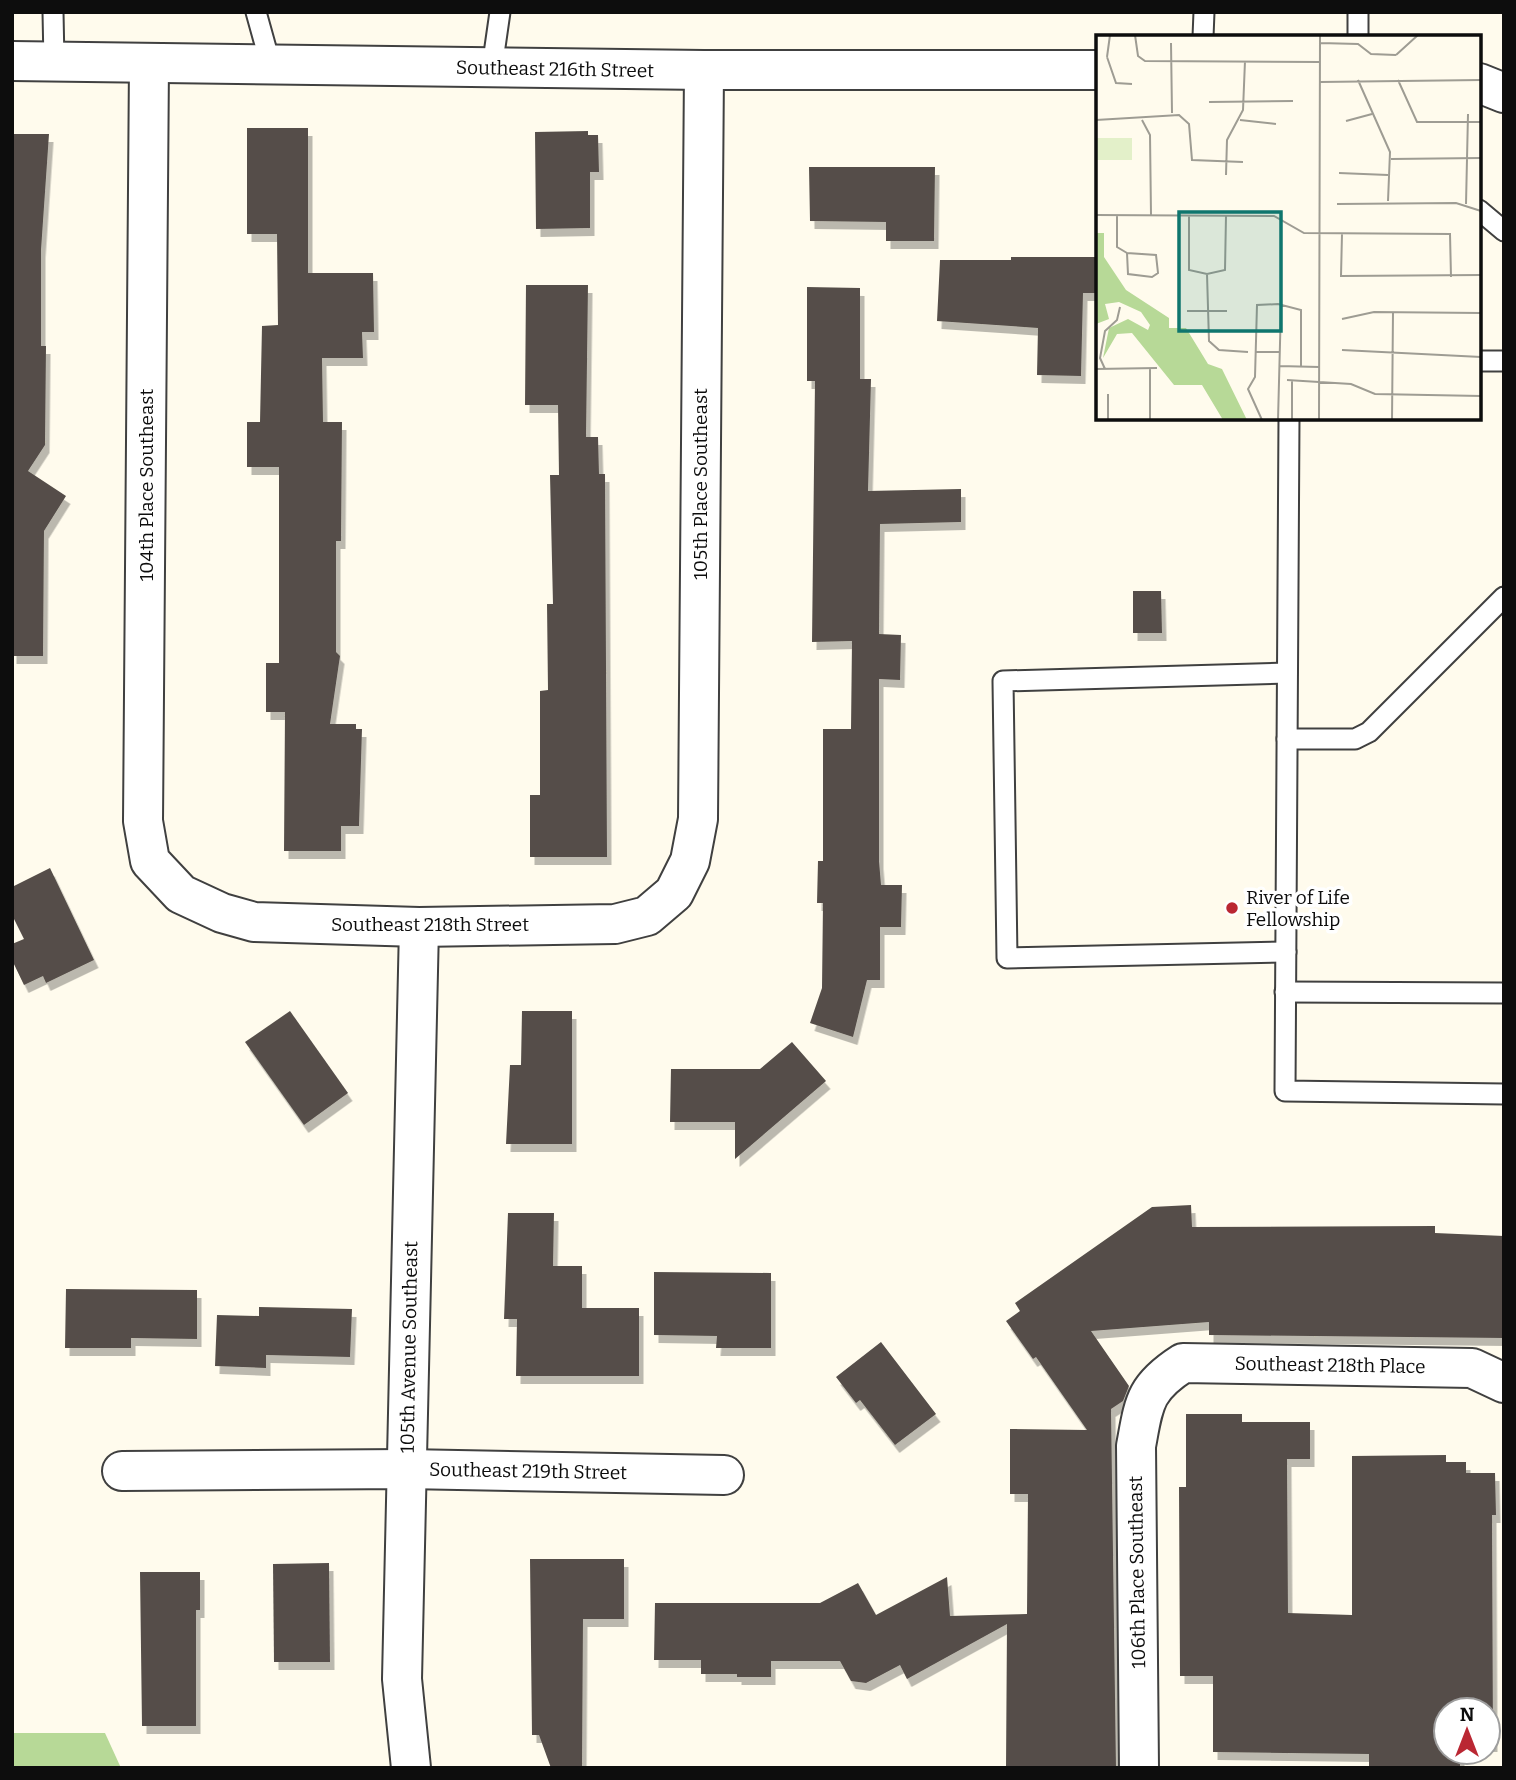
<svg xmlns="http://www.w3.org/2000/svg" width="1516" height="1780" font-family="Bitter,serif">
<defs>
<filter id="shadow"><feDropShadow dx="4.5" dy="8" stdDeviation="0" flood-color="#0004"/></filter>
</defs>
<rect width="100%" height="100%" fill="#fffbed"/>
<!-- forest -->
<path fill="#b7d997" d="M 12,1733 L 105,1733 L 121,1768 L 12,1768 Z"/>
<!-- building -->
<g fill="#554e49" filter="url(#shadow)">
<path d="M 247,128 L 308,128 L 308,273 L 373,273 L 374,332 L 362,332 L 363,358 L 322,358 L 323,422 L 342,422 L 341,541 L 336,541 L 336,652 L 340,656 L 330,724 L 356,724 L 356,729 L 362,729 L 359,826 L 341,826 L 341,851 L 284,851 L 285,712 L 266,712 L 266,663 L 279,663 L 279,467 L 247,467 L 247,422 L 260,422 L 262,326 L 278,325 L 277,234 L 247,234 Z"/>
<path d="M 588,131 L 588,135 L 598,135 L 599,172 L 590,172 L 590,228 L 536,229 L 535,132 Z"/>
<path d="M 12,134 L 49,134 L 41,250 L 41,346 L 46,346 L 45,445 L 28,471 L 66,496 L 44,531 L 43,656 L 12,656 Z"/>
<path d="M 809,167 L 935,167 L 934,241 L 886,241 L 886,222 L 810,221 Z"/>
<path d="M 1011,257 L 1098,257 L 1098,293 L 1083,293 L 1081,376 L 1037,375 L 1038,328 L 937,321 L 940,260 L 1011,260 Z"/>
<path d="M 526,285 L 588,285 L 586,437 L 598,437 L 599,474 L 605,474 L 607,857 L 530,857 L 530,795 L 540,795 L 540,691 L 548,690 L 547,604 L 553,604 L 550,475 L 559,475 L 558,405 L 525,405 Z"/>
<path d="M 807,287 L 860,288 L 860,379 L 871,379 L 868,491 L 961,489 L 961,522 L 880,524 L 879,634 L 901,635 L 900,680 L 879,679 L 879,861 L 881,885 L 902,885 L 901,927 L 880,927 L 880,980 L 867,980 L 853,1037 L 810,1023 L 822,988 L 823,903 L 817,903 L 818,861 L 823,861 L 823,729 L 851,729 L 852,641 L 812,642 L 815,381 L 807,381 Z"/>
<path d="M 1133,591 L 1161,591 L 1162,633 L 1133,633 Z"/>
<path d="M 50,868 L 94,960 L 46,983 L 43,976 L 24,985 L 12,960 L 12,944 L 24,939 L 12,915 L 12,887 Z"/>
<path d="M 290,1011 L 348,1093 L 304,1125 L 245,1042 Z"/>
<path d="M 522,1011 L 572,1011 L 572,1144 L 506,1144 L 510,1065 L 521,1065 Z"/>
<path d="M 792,1042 L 826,1081 L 735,1159 L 735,1122 L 670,1122 L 671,1069 L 760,1069 Z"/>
<path d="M 1191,1205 L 1192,1227 L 1435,1226 L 1435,1233 L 1504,1236 L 1504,1338 L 1209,1335 L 1209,1322 L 1091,1331 L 1129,1386 L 1123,1401 L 1111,1409 L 1116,1768 L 1006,1768 L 1007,1624 L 907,1679 L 900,1665 L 866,1683 L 851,1681 L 840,1661 L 771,1661 L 771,1677 L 737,1677 L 737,1674 L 701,1674 L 701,1660 L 654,1660 L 655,1603 L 820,1603 L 858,1583 L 876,1615 L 947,1577 L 950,1616 L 1027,1614 L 1028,1494 L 1010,1494 L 1010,1429 L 1087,1430 L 1036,1357 L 1033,1359 L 1006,1321 L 1020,1311 L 1015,1303 L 1152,1207 Z"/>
<path d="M 508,1213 L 554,1213 L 553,1266 L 582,1266 L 582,1308 L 639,1308 L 639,1376 L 516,1376 L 517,1319 L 504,1319 Z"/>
<path d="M 654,1272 L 771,1273 L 771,1348 L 716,1348 L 717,1336 L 654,1335 Z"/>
<path d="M 66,1289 L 197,1290 L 197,1339 L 131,1338 L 131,1348 L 65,1348 Z"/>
<path d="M 259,1307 L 352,1309 L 350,1357 L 266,1355 L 266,1368 L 215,1366 L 217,1315 L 259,1316 Z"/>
<path d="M 881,1342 L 936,1414 L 895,1445 L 860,1400 L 856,1403 L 836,1377 Z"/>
<path d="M 1186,1414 L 1242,1414 L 1242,1422 L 1310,1422 L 1310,1459 L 1287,1459 L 1288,1613 L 1352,1615 L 1352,1456 L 1446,1455 L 1446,1462 L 1466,1462 L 1466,1473 L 1495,1473 L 1496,1515 L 1492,1515 L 1493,1744 L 1488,1744 L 1488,1710 L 1446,1710 L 1446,1752 L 1460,1752 L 1460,1768 L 1369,1768 L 1369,1754 L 1213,1752 L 1213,1676 L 1180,1676 L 1179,1487 L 1186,1487 Z"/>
<path d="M 530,1559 L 624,1559 L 624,1619 L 583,1619 L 582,1768 L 551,1768 L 539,1735 L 532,1735 Z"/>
<path d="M 329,1563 L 330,1662 L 274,1662 L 273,1564 Z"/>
<path d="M 140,1572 L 200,1572 L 200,1610 L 196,1610 L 196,1726 L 142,1726 Z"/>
</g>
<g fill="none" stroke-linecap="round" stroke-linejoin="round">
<defs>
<g id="service">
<path d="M 53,12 L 54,62"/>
<path d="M 256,12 L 271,66"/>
<path d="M 1358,12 L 1358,37"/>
<path d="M 1203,37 L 1204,12"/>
<path d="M 492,68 L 500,12"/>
<path d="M 1479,210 L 1504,231"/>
<path d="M 1479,361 L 1504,361"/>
<path d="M 1289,418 L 1285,1091 L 1504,1094"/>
<path d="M 1287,739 L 1355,739 L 1369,732 L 1504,597"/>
<path d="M 1286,952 L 1007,958 L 1003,681 L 1287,673"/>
<path d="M 1285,992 L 1504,993"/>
</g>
<g id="minor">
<path d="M 149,63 L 143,821 L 150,861 L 181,894 L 222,913 L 254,922 L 419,927 L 615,924 L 647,916 L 674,893 L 690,861 L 698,819 L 704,70"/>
<path d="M 122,1471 L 406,1469 L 724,1475"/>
<path d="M 411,1768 L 402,1679 L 419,927"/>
<path d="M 1139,1768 L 1136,1446 C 1144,1403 1144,1388 1183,1363 L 1472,1368 L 1504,1383"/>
</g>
<g id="tertiary">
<path d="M 12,61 L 704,70 L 1098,70"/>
<path d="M 1479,83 L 1504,93"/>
</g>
</defs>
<!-- service casing -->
<use href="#service" stroke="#404040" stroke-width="23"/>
<!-- minor casing -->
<use href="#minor" stroke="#404040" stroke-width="42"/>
<!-- tertiary casing -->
<use href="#tertiary" stroke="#404040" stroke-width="42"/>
<!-- service -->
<use href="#service" stroke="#fff" stroke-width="19"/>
<!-- minor -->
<use href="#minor" stroke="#fff" stroke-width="38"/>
<!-- tertiary -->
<use href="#tertiary" stroke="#fff" stroke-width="38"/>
</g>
<!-- markers -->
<circle fill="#ba2733" stroke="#fff" stroke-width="2.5" cx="1232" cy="908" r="7"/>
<g text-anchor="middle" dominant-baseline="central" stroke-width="7" stroke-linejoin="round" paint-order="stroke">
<!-- street labels -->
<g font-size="19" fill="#0d0d0d" stroke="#fff">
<text transform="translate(555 69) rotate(1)">Southeast 216th Street</text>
<text transform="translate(700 484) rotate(-90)">105th Place Southeast</text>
<text transform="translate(146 485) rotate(-90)">104th Place Southeast</text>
<text x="430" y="924">Southeast 218th Street</text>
<text transform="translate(409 1347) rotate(-89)">105th Avenue Southeast</text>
<text transform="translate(1330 1365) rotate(1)">Southeast 218th Place</text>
<text transform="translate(528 1471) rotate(1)">Southeast 219th Street</text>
<text transform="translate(1137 1572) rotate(-91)">106th Place Southeast</text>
</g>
<!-- poi labels -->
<g font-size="19" fill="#0d0d0d" stroke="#fff" text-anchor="start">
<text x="1246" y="897">River of Life<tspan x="1246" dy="22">Fellowship</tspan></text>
</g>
</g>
<!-- overview -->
<g transform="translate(1096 35)">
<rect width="385" height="385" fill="#fffbed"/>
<path d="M 0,198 L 8,198 L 8,222 L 30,255 L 73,283 L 73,293 L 90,293 L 112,329 L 126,334 L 151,385 L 127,385 L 106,350 L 78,350 L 36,298 L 21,299 L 7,323 L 13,293 L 32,284 L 52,295 L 54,290 L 45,277 L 23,267 L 9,269 L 13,284 L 0,289 Z" fill="#b7d997"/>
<path d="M 0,103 L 36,103 L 36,125 L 0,125 Z" fill="#e3f0c9"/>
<path fill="none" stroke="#9e9c93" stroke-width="2" d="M 39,0 L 42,21 L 49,26 L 224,27M 75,8 L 76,78M 224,8 L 262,9 L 275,19 L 300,20M 300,20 L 322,0M 11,22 L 20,48 L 36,49M 11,22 L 14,0M 262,45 L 294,117 L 292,166M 302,45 L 321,87 L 385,87M 224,47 L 385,45M 113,67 L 197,66M 0,85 L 83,80 L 93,89 L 96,125 L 147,127M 46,85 L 54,100 L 55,180M 144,85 L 180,89M 250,86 L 276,79M 295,124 L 385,123M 243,138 L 292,140M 130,140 L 131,105 L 147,75 L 149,26M 241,169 L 360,168 L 385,176M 370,169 L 372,79M 0,180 L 178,181 L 208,198 L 354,199 L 355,242M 21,180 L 21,212 L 31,218 L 32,239 L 56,242 L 62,238 L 60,220 L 31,218M 93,181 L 93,235 L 111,239 L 129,235 L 130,181M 246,199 L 245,241 L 385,240M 111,239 L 113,306 L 123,315 L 152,317M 91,276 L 131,276M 246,284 L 278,277 L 385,278M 246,315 L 385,322M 160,317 L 183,317M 183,331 L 223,332M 0,334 L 61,333M 9,334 L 4,323 L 9,296 L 21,285 L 24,272M 54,334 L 54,385M 191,345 L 255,349 L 279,359 L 385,361M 12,385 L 12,359M 166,385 L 152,354 L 159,342 L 161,270 L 182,269 L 205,275 L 205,332M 182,385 L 185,270M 196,385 L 196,346M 223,385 L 224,0M 296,385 L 297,277"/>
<path fill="#0f766e" fill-opacity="0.15" stroke="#0f766e" stroke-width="3.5" d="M 83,177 L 185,177 L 185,296 L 83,296 Z"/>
<rect width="385" height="385" fill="none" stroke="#0d0d0d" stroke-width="3.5"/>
</g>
<!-- border -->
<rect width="1516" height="1780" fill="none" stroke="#0d0d0d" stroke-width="28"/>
<!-- north arrow -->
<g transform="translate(1467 1731)"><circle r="33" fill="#ffffff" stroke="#9e9e9e" stroke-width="2"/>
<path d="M0-5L12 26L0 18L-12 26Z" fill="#ba2733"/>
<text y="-10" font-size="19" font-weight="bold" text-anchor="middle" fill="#0d0d0d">N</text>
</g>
</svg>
